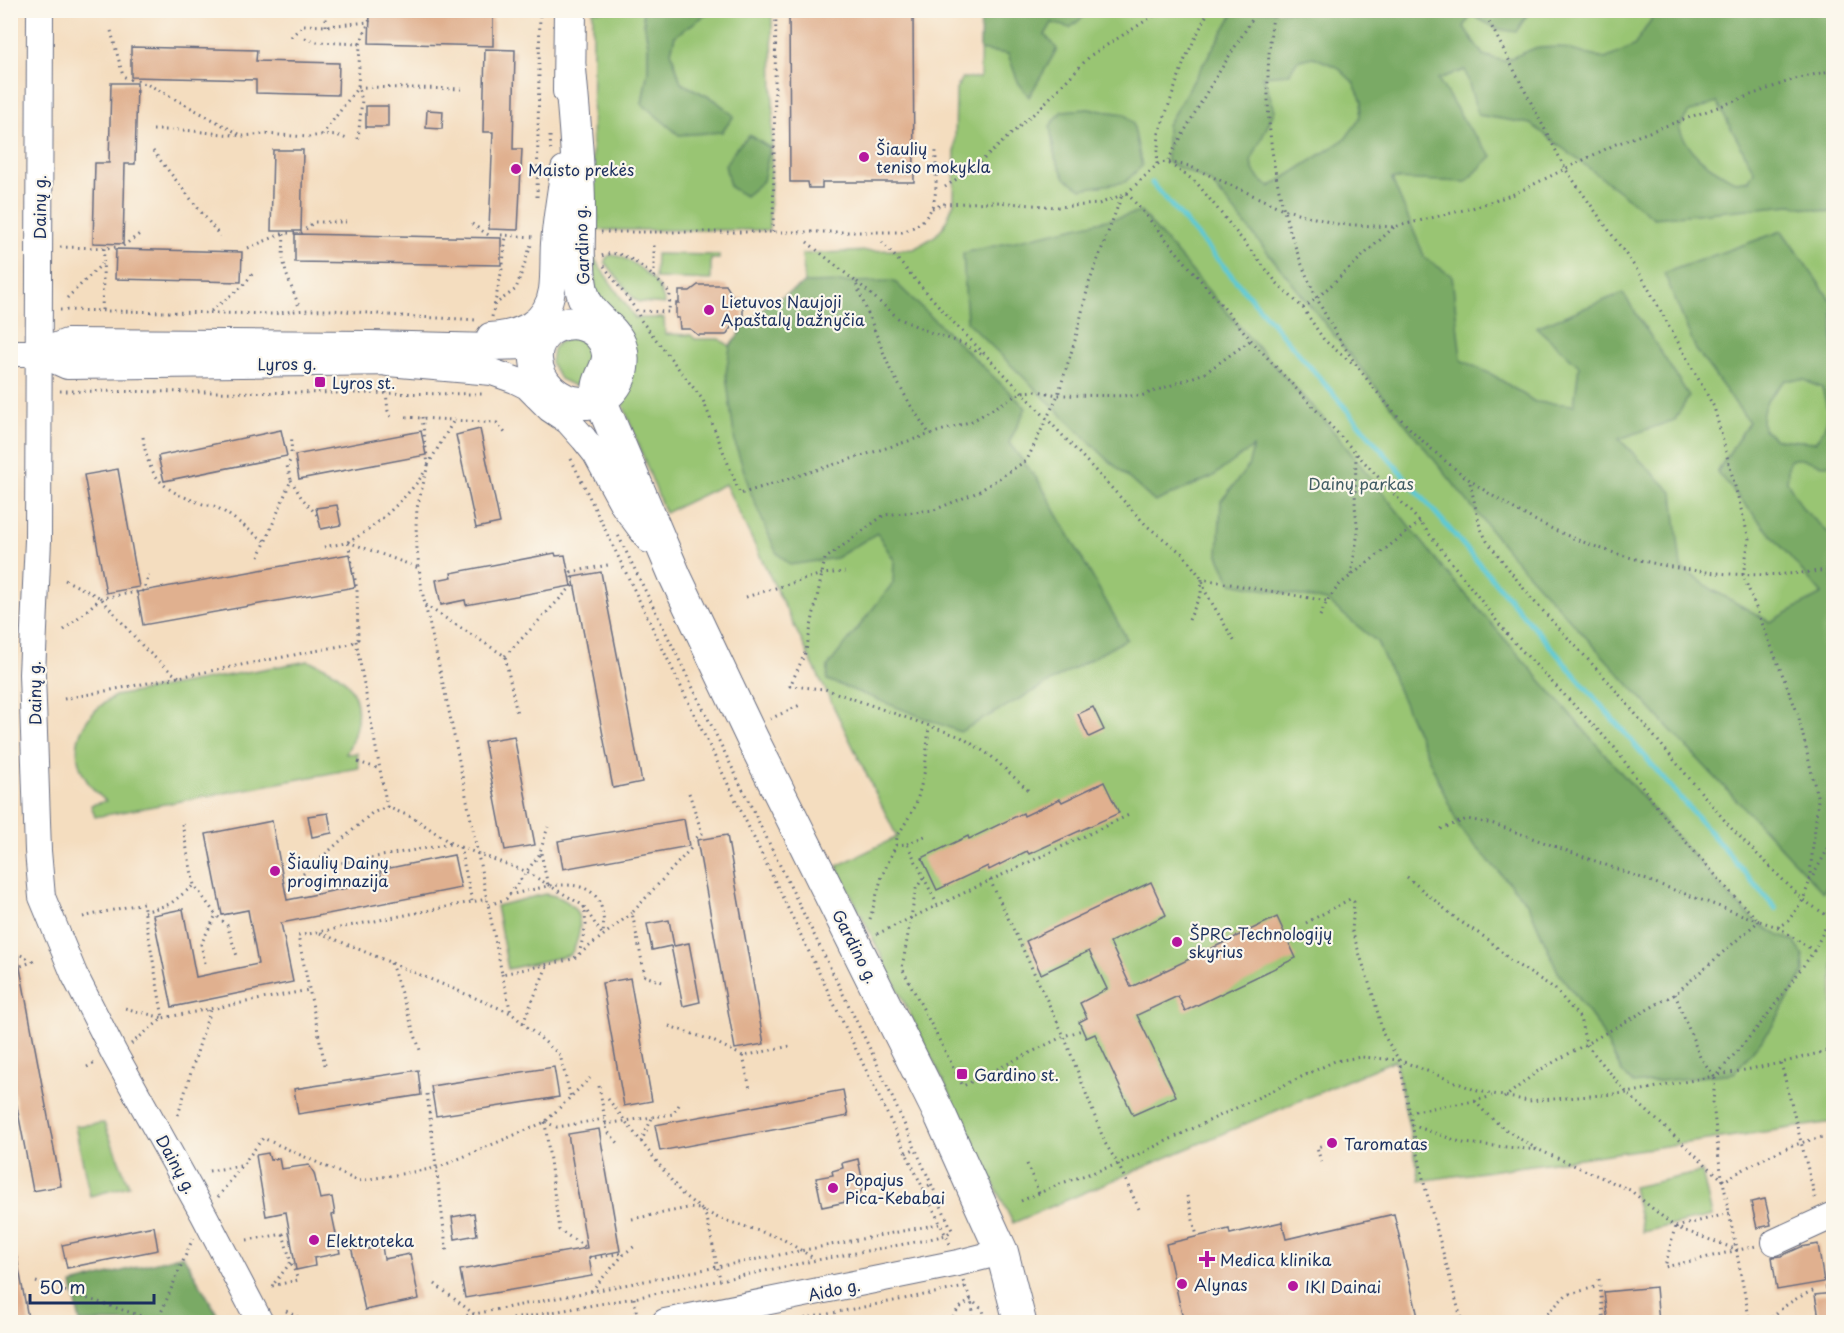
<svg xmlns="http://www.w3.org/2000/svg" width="1844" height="1333" font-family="'Playpen Sans',sans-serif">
<rect width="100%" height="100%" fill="#fbf7ec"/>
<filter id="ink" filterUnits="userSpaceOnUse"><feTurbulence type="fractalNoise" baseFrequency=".0167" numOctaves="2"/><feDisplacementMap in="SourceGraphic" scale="12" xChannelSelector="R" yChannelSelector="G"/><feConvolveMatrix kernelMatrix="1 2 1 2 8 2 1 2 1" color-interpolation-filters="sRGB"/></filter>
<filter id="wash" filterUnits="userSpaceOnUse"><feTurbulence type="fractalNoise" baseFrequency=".008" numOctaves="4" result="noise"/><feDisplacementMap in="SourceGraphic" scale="24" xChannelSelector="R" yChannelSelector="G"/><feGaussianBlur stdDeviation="1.35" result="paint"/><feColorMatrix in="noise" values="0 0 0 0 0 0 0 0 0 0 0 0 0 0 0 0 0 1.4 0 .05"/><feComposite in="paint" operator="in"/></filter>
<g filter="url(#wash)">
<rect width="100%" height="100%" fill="#f4ddbf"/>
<!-- green -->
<g fill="#99c573" stroke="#5a7a68" stroke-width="1.5">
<path d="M 593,11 L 642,11 L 648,44 L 648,70 L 642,104 L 715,100 L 681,83 L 671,51 L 675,36 L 711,11 L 772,11 L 773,110 L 769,230 L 597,230 L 592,226 Z"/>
<path d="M 981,11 L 1833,11 L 1833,1122 L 1420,1181 L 1395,1060 L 1013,1223 L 837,866 L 897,837 L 725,484 L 665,513 L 620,397 L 596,302 L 593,253 L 597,263 L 635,318 L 664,318 L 665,334 L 691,335 L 695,339 L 719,339 L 730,346 C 752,314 772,303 805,283 L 802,254 L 914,249 L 935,236 L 944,226 L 954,202 L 956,90 L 962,78 L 980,78 Z"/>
<path d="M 656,254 L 719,255 L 719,259 L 711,259 L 711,280 L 655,278 Z"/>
<path d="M 611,255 C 627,255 648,273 658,286 C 661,291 663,298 665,304 L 639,302 L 634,299 L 605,262 L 606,258 Z"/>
<path d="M 571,337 L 586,341 L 594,354 L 589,374 L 577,381 L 579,388 L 560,379 L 551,363 L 553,349 L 558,343 Z"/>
<path d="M 308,661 C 358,675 369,709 346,754 L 357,753 L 359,768 L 95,817 L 91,805 L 106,801 C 64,768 69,722 115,696 Z"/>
<path d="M 545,894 C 569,897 585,912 578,937 C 576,944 575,949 570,955 L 508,969 L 496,906 Z"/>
<path d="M 104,1123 L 129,1186 L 90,1196 L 75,1126 Z"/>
<path d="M 1702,1172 L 1712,1216 L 1643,1232 L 1633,1187 Z"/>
</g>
<!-- forest -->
<g fill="#7aaa65" stroke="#4a6c62" stroke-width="1.5" fill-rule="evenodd">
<path d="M 642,11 L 711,11 L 675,36 L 671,51 L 681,83 L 715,100 L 734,116 L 722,132 L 679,135 L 642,104 L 648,70 L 648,44 Z"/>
<path d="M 981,11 L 1087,10 L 1088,13 L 1070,28 L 1052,23 L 1045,35 L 1057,49 L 1029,97 L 1018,82 L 1008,54 L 980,50 Z"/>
<path d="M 1235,11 L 1530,11 L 1516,32 L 1498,29 L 1471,15 L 1464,27 L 1483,55 L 1504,61 L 1535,48 L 1560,47 L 1605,59 L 1634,46 L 1651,20 L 1653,11 L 1833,11 L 1833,213 L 1791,205 L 1654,218 L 1531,124 L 1478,115 L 1465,70 L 1438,79 L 1468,127 L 1492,156 L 1466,182 L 1392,179 L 1425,258 L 1452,276 L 1461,360 L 1493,375 L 1535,402 L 1574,405 L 1579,366 L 1536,327 L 1623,293 L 1689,396 L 1675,420 L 1619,439 L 1673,493 L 1681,567 L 1713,590 L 1770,622 L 1822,594 L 1717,472 L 1749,422 L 1696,350 L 1664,273 L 1782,231 L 1832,302 L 1833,300 L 1833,464 C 1814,468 1809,455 1789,460 L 1787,481 L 1803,509 L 1833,537 L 1834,876 L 1823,892 L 1664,723 L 1509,553 L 1211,182 L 1167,162 L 1167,125 ZM 1313,57 L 1337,67 L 1353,82 L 1362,101 L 1359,120 L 1345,139 L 1270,187 C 1259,180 1253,174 1251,161 L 1275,110 L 1263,76 L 1289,74 L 1297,61 ZM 1717,102 L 1754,171 L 1749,180 L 1736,182 C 1709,166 1692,159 1679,128 L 1688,113 ZM 1786,380 L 1804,380 L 1822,388 C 1829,413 1832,420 1815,442 L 1775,439 L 1763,428 C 1759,405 1770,396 1786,380 Z"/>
<path d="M 1088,109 L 1125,114 L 1133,123 L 1142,166 L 1125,182 L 1081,189 L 1065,178 L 1055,158 L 1050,126 L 1062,111 Z"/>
<path d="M 750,135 L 770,148 L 763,181 L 745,196 L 730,187 L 725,165 L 736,148 Z"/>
<path d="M 1141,212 L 1251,340 L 1322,417 L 1443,568 L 1725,892 L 1756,922 L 1780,936 L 1794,941 L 1803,955 L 1804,972 L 1770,1030 L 1734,1073 L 1633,1084 L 1622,1072 L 1597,1024 L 1558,972 L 1528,904 L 1460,829 L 1377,642 L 1327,601 L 1231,583 L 1218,555 L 1221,501 L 1248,467 L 1253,447 L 1212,477 L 1155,502 L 1105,457 L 967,322 L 963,253 Z"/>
<path d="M 894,281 L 1026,408 L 1009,443 L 1040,483 L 1127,639 L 960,732 L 827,680 L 828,666 L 893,583 L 894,560 L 877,533 L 836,558 L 790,565 L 776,552 L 752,496 L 735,443 L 726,374 L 730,347 L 743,328 L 766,306 L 805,283 Z"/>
<path d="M 183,1255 L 222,1322 L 80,1322 L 72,1284 Z"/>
</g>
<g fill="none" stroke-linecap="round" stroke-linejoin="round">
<!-- stream -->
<path stroke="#5dc9d5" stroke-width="5" d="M 1152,183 L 1776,909"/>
</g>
<g id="blocks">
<!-- building -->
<g fill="#e0b08f">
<path d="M 789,10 L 913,10 L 914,182 L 822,182 L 822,188 L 809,188 L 808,182 L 790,182 Z"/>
<path d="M 370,14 L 493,17 L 493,46 L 369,43 Z"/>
<path d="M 131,47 L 257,50 L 256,61 L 339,63 L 338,95 L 256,93 L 256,80 L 131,77 Z"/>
<path d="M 485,49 L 515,50 L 513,149 L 522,149 L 518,230 L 489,229 L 493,132 L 483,132 Z"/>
<path d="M 111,83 L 137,83 L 135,164 L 125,164 L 123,244 L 93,243 L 95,163 L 109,163 Z"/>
<rect x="366" y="106" width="22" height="21"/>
<path d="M 427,110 L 443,111 L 442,129 L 426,128 Z"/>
<path d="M 273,150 L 303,150 L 301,231 L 271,231 Z"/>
<path d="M 295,234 L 501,238 L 501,265 L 295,262 Z"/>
<path d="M 116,249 L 242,252 L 241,282 L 115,279 Z"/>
<path d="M 698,285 L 726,285 L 734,298 L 743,298 L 743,323 L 734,323 L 726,335 L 698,335 L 690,329 L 680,329 L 679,318 L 676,318 L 676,303 L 679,303 L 679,291 L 690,291 Z"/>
<path d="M 480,429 L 500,523 L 476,528 L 456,435 Z"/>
<path d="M 281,430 L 287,456 L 164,481 L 158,456 Z"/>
<path d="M 421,431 L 426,455 L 299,479 L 295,455 Z"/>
<path d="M 118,469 L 139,587 L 106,593 L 84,475 Z"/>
<path d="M 337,505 L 341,525 L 321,529 L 316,508 Z"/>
<path d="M 555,553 L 556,556 L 565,555 L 571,586 L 466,605 L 465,600 L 441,605 L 436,580 L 452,577 L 451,573 Z"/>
<path d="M 349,554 L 355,587 L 143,625 L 137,592 Z"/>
<path d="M 601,572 L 642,782 L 613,788 L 573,577 Z"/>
<path d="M 1093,707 L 1104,730 L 1089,737 L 1078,714 Z"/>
<path d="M 514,736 L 535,845 L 505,850 L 484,741 Z"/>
<path d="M 1104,782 L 1119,813 L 1029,854 L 1027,851 L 989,870 L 988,866 L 937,890 L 922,858 L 968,836 L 969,839 L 1023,813 L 1024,816 L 1060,799 L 1062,802 Z"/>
<path d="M 328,813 L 332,833 L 312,837 L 308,816 Z"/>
<path d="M 684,819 L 689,846 L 563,869 L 558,841 Z"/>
<path d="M 272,821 L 287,900 L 382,881 L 380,870 L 454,855 L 461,888 L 281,923 L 293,982 L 172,1007 L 153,915 L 183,909 L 196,977 L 258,964 L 248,910 L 222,915 L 206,834 Z"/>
<path d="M 727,835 L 764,1044 L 735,1049 L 697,840 Z"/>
<path d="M 1151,882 L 1166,915 L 1110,942 L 1131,987 L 1277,917 L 1296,958 L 1185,1011 L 1178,996 L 1137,1015 L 1176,1096 L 1133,1115 L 1095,1034 L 1086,1038 L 1079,1022 L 1087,1018 L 1080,1003 L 1107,989 L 1089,951 L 1041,974 L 1026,941 Z"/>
<path d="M 669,920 L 674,946 L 689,943 L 700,1002 L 683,1006 L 671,946 L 652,950 L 647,924 Z"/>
<path d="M 17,952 L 61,1186 L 33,1191 L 10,1070 L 10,953 Z"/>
<path d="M 630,978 L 652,1101 L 624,1106 L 602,983 Z"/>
<path d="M 554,1067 L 559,1097 L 436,1116 L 431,1086 Z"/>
<path d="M 418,1070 L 421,1095 L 298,1114 L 294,1089 Z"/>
<path d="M 843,1090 L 848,1116 L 660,1151 L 655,1125 Z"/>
<path d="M 599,1129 L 620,1251 L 589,1257 L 592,1276 L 465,1298 L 460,1270 L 587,1248 L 568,1134 Z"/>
<path d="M 268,1153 L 270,1160 L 279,1158 L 281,1169 L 309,1165 L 314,1173 L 320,1199 L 332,1197 L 335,1214 L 332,1215 L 340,1253 L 314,1258 L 315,1266 L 296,1270 L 286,1212 L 266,1216 L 256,1155 Z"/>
<path d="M 858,1159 L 864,1187 L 855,1200 L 822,1207 L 816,1178 L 833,1175 L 832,1171 L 843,1168 L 842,1163 Z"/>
<path d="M 1765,1199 L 1771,1225 L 1757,1228 L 1751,1202 Z"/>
<path d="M 474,1213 L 477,1235 L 455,1239 L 452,1217 Z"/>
<path d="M 1394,1214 L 1419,1321 L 1411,1323 L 1184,1323 L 1166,1244 L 1229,1229 L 1230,1234 L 1282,1222 L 1286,1239 Z"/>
<path d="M 154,1226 L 158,1250 L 67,1268 L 62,1245 Z"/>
<path d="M 367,1243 L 368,1249 L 382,1246 L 384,1259 L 410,1254 L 419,1299 L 365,1310 L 351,1246 Z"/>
<path d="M 1818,1244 L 1824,1282 L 1777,1290 L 1772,1257 L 1781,1256 L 1801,1247 Z"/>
<path d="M 17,1258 L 29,1323 L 10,1323 L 10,1259 Z"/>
<path d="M 1656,1287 L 1659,1323 L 1608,1323 L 1604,1292 Z"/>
<path d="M 1833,1293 L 1833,1323 L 1820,1323 L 1815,1295 Z"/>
</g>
</g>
</g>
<g filter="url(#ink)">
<use href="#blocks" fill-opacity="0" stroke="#676c80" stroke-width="1.5"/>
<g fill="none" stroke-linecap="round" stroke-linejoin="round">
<defs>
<g id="minor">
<path d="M 40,10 L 38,540 L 32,674 L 38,851 L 42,897 L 74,974 L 114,1053 L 204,1215 L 260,1322"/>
<path d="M 490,336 C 519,334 547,324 552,290 C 554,275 553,259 554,243 C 556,218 560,194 564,169"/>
<path d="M 10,353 L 38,353 L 67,342 L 370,344 L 492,347 L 527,346 L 538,344"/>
<path d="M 38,353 L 67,366 L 404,362"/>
<path d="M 388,363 L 492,372 L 515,380 L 527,386 L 550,409 L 568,421 L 584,439 L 596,454 L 624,506 L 649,540"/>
<path d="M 1775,1242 L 1834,1215"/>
<path d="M 665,1322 L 958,1263 L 1002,1252"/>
</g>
<g id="major">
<path d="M 570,69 C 574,116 579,162 579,210 C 580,236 576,265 582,291 C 589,325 628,325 622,368 C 619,388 602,404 581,403 C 558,402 538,383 536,360 C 533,323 584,310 603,340 C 619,366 591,376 600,399 L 675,576 L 752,738 L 941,1117 L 986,1217 L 1002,1252 L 1020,1322"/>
<path d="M 569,91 L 570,10"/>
</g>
</defs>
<!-- minor casing -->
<use href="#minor" stroke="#676c80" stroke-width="28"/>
<!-- major casing -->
<use href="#major" stroke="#676c80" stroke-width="34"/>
<!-- path -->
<g stroke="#676c80" stroke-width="3" stroke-dasharray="1.5 4.5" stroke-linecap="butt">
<path d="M 1258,10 L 1208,90 L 1167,162 L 1196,182 L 1277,283 L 1303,308 L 1324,340 L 1354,365"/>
<path d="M 1274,10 C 1222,337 1508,619 1834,569"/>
<path d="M 371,14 L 374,10"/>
<path d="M 326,26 L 326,10"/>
<path d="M 111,31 L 123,76 L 131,80"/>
<path d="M 291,37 L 303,25 L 326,26 L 369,22"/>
<path d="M 305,38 L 317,42 L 360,44"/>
<path d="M 137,80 L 153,87 L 241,135"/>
<path d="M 10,115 L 21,115"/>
<path d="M 10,121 L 14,119"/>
<path d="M 153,130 L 183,130 L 243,136 L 265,134 L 308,137 L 322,135 L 339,136 L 347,139"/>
<path d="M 322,135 L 358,87 L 466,89"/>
<path d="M 550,136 L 551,153"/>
<path d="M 358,139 L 362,100 L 358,87 L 360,44 L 370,19"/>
<path d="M 153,151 L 220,236"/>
<path d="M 10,152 L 13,149"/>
<path d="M 1157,164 L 1159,133 L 1185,59 L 1209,10"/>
<path d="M 945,187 L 977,165 L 1040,108 L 1091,55 L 1163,10"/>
<path d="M 1127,193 L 1251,340 L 1420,522 L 1510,638 L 1614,747 L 1665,818 L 1732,894 L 1759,921 L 1778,927 L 1788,921 L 1803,900 L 1809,883 L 1818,800 L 1798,714 L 1743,575 L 1749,539 L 1714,407 L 1642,277 L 1566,170 L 1483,10"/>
<path d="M 537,197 L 540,10"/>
<path d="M 932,208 L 944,204 L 996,202 L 1057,207 L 1099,204 L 1127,193 L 1159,163 L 1167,162 L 1189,166 L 1283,209 L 1336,224 L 1394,227 L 1472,208 L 1514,194 L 1616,144 L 1795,79 L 1834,70"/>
<path d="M 472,224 L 490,236"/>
<path d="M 601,232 L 902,232 C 944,218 935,185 936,150"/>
<path d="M 773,232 L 776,10"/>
<path d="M 295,233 L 284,233 L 283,258 L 286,273 L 300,309"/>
<path d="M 301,233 L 314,222 L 346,222"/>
<path d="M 501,235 L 535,237"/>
<path d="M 807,242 L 855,281 L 890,369 L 911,406 L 929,433"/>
<path d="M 882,242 L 953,322 L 1022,392 L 1147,526 L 1183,554 L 1202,579 L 1205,591 L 1236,644"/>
<path d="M 123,246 L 141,233"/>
<path d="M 60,247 L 104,248"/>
<path d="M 248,248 L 284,233"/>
<path d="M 602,256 C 624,244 655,278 670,293 L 669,312 L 638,311"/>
<path d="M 604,266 L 637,311 L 640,319 L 703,400 L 740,494 L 972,421 L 1022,392 L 1037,391 L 1058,395 L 1141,396 L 1205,373 L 1251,340"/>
<path d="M 654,277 L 654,244"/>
<path d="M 857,282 L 898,318 L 929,332 L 962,343 L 984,356"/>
<path d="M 67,298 L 102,264"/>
<path d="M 494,305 L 516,289 L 532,242"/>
<path d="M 1303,308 L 1316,299 L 1394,227"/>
<path d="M 60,310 L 274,314 C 322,305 356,313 402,316 C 427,318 451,318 476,320"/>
<path d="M 102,310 L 104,248 L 116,247"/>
<path d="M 211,311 L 243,286 L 253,273"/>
<path d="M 492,317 L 503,264 L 506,236"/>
<path d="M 60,391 L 485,394"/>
<path d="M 386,392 L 388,411 L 392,419"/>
<path d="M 406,417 L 497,423 L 505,433"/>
<path d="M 422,417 L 428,465 L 417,508 L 416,525 L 417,550 L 422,591 L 448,706 L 502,974 L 573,959 L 632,913"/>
<path d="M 143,437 C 148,477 162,490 200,503 C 204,505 210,505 214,506 C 227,512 251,532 265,541"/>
<path d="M 291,453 L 292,435"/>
<path d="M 571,459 L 950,1244"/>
<path d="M 428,465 L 454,420"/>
<path d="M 291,480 L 301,497 L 317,515"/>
<path d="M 1470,483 L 1480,527 L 1487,541 L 1531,598 L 1607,680 L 1731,828 L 1803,900 L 1834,920"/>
<path d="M 348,542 L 419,568"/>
<path d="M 324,547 C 331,545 340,545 347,542 C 368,535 414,491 425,471"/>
<path d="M 259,557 L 291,480 L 287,466 L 291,459"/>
<path d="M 1351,575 L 1358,532 L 1355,506 L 1356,454"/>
<path d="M 572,578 L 571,572 L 608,565"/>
<path d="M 65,580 L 101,598 L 145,649 L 171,672 L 181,678"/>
<path d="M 746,597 L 822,574 L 845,572"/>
<path d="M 425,605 L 505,656 L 517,714"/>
<path d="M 1320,616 L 1327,601 L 1339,585 L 1420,522"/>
<path d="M 1189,620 L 1201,593 L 1202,579 L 1327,601"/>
<path d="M 64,630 L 101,598 L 143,591 L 149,575"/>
<path d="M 356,641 L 387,807"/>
<path d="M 505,656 L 573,585 L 573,583"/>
<path d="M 64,699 L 351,644 L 358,639 L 357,590 L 348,542"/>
<path d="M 770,719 L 800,705"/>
<path d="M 358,762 L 380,769"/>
<path d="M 1028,790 L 991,756 L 961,737 L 825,689 L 790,686 L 806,651 L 825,559 L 884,515 L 934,510 L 978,492 L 1027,460 L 1058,395 L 1076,337 L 1089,283 L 1122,195"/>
<path d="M 689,793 L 702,833 L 693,841"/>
<path d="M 182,824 L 194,885 L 216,915 L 227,925 L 237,956"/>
<path d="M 1441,829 L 1467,819 L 1494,824 L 1759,921 L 1675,994 L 1538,1071 L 1504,1098"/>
<path d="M 907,844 L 927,835"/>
<path d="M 896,845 L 907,844 L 937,904"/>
<path d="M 460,847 L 525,871 L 584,906 L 586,925 L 579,954"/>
<path d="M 312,868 L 450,844"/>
<path d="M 303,874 L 372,813 L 387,807 L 414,818 L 452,844 L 460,847 L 472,901"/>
<path d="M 1407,877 L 1458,920 L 1489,940 L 1511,961 L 1554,988 L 1580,1018 L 1586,1044 L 1627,1093 L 1724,1181 C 1758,1160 1794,1141 1834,1135"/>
<path d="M 923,878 L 916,889 L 902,968 L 963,1086 L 1064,1036 L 1082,1030"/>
<path d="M 990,880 L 1064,1036 L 1105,1143 L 1118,1164 L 1139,1209"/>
<path d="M 1810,881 L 1834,838"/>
<path d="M 550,886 C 589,881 607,894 603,935"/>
<path d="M 509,895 L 548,886 L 541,853"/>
<path d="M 489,905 L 506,899 L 539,855 L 548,827"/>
<path d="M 584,907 L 602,934"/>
<path d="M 144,912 L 170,904 L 194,885"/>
<path d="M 83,917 L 143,903 L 163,1018 L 121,1007"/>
<path d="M 870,919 L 882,876 L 896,845 L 897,837 L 916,805 L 925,770 L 929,726"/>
<path d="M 1306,923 L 1350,899 L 1354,902 L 1352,931 L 1374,998 L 1383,1034 L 1399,1060 L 1424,1183 L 1462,1322"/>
<path d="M 1778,927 L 1814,951"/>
<path d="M 320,933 L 511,1013 L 560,1055 L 571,1098"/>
<path d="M 877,934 L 1131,814"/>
<path d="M 10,950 L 33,961"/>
<path d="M 205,963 L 201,944 L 216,915"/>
<path d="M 391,963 L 420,1050"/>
<path d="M 10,970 L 37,960"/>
<path d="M 502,974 L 511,1013"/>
<path d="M 662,982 L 645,976 L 632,913 L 693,846"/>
<path d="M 1675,994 L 1700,1057 L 1715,1077"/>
<path d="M 523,1023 L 548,964"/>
<path d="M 669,1026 L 711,1040 L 743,1056 L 790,1046"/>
<path d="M 131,1044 L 163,1018 L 309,990"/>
<path d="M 743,1056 L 750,1089"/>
<path d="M 1781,1063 L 1816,1201"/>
<path d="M 325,1065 L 298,936 L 487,899"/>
<path d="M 87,1067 L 97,1062"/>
<path d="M 599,1086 L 607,1131 L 620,1145"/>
<path d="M 427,1094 L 447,1254"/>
<path d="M 608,1099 L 682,1194 L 701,1209 L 718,1218 L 781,1238 L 815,1259"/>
<path d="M 1475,1101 C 1493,1123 1513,1135 1537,1149"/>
<path d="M 1409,1112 L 1475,1101 L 1492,1096"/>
<path d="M 178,1115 L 210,1010"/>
<path d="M 545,1122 L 559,1230 L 587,1248"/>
<path d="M 545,1122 L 557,1127 L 604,1119"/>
<path d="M 605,1124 L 673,1114 L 681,1102"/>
<path d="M 1412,1125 L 1463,1143 L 1539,1150 L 1630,1190 L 1675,1227 L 1738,1250"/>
<path d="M 641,1142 L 653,1116"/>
<path d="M 906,1153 L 916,1148"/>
<path d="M 1321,1162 L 1317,1147 L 1324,1145"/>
<path d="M 1027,1164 L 1039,1193"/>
<path d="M 209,1171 L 240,1166"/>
<path d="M 923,1189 L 933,1183"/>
<path d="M 1187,1196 L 1197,1236"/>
<path d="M 218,1197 L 263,1138 L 358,1181 L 437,1168 L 545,1122 L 590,1078"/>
<path d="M 1021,1201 L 1062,1183 L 1118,1164 L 1335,1061 L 1361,1057 L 1399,1060 L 1478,1091 L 1529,1101 L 1627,1093 L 1781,1063 L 1834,1049"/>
<path d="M 632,1219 L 688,1208 L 701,1209 L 707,1218 L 720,1279"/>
<path d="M 1675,1227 L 1665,1267 L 1756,1246"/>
<path d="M 1676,1227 L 1730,1213"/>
<path d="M 283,1234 L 291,1262 L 272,1286 L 298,1280 L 291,1262"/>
<path d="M 247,1240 L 290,1233"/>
<path d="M 589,1257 L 594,1258 L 623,1253"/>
<path d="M 1599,1279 L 1604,1322"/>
<path d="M 963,1281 L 971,1300 L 975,1322"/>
<path d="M 36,1282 L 160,1322"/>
<path d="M 435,1284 L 474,1314"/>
<path d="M 1825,1288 L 1834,1286"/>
<path d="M 591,1291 L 625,1253 L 635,1246"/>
<path d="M 634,1298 L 638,1322"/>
<path d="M 286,1311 L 307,1322"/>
<path d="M 443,1320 L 939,1224"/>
<path d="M 157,1322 L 193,1238"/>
<path d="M 495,1322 L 634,1298 L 817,1260 L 921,1241 L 946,1235 L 952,1230 L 874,1057 L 617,533"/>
<path d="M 787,1322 L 965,1287"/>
<path d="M 950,1322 L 958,1309 L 971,1300 L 983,1310 L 986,1322"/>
<path d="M 1539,1322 L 1566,1295 L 1599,1286"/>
<path d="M 1714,1322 L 1718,1322"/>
<path d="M 1750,1322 L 1719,1160 L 1713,1103 L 1715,1077 L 1763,1021 L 1814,951 L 1834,910"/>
<path d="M 1768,1322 C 1781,1307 1795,1298 1815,1290"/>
</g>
<!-- minor -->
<use href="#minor" stroke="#fff" stroke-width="26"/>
<!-- major -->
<use href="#major" stroke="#fff" stroke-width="32"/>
</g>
</g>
<!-- markers -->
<g fill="#b5179e" stroke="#fbf7ec" stroke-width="2">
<circle cx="864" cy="157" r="6"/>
<circle cx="516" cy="169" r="6"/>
<circle cx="709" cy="310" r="6"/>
<rect x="314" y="376" width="12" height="12" rx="3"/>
<circle cx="275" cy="871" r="6"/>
<circle cx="1177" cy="942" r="6"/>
<rect x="956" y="1068" width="12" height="12" rx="3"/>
<circle cx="1332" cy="1143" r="6"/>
<circle cx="833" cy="1188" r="6"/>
<circle cx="314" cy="1240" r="6"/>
<path d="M1204 1250h6v6h6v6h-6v6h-6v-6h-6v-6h6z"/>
<circle cx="1182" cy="1284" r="6"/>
<circle cx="1293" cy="1286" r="6"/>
</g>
<g text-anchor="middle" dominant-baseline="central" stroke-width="4.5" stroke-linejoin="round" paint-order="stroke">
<!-- poi labels -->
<g font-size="16" fill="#1b2f5e" stroke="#fbf7ec" text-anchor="start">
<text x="876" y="148">Šiaulių<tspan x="876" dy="18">teniso mokykla</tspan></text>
<text x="528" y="169">Maisto prekės</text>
<text x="721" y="301">Lietuvos Naujoji<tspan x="721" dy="18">Apaštalų bažnyčia</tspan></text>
<text x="332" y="382">Lyros st.</text>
<text x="287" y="862">Šiaulių Dainų<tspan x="287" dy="18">progimnazija</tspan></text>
<text x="1189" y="933">ŠPRC Technologijų<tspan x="1189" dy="18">skyrius</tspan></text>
<text x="974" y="1074">Gardino st.</text>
<text x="1344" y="1143">Taromatas</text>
<text x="845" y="1179">Popajus<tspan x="845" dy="18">Pica-Kebabai</tspan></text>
<text x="326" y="1240">Elektroteka</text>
<text x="1220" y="1259">Medica klinika</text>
<text x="1194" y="1284">Alynas</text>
<text x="1305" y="1286">IKI Dainai</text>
</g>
<!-- street labels -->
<g font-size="16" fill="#1b2f5e" stroke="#fbf7ec">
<text transform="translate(39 207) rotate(-90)">Dainų g.</text>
<text transform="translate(581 245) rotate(-92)">Gardino g.</text>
<text transform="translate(287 363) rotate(-1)">Lyros g.</text>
<text transform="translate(34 693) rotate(-91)">Dainų g.</text>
<text transform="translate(856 946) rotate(63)">Gardino g.</text>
<text transform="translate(177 1164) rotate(61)">Dainų g.</text>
<text transform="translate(834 1289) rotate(-12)">Aido g.</text>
</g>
<!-- park labels -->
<g font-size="16" fill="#415c64" stroke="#fbf7ec">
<text x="1361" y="483">Dainų parkas</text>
</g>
</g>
<!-- margin -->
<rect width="1844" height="1333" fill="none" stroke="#fbf7ec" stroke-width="36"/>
<!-- scale -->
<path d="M30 1294v9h124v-9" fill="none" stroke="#1b2f5e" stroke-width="3"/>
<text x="39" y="1294" font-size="18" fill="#1b2f5e" stroke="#fbf7ec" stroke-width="4.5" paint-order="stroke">50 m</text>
</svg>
